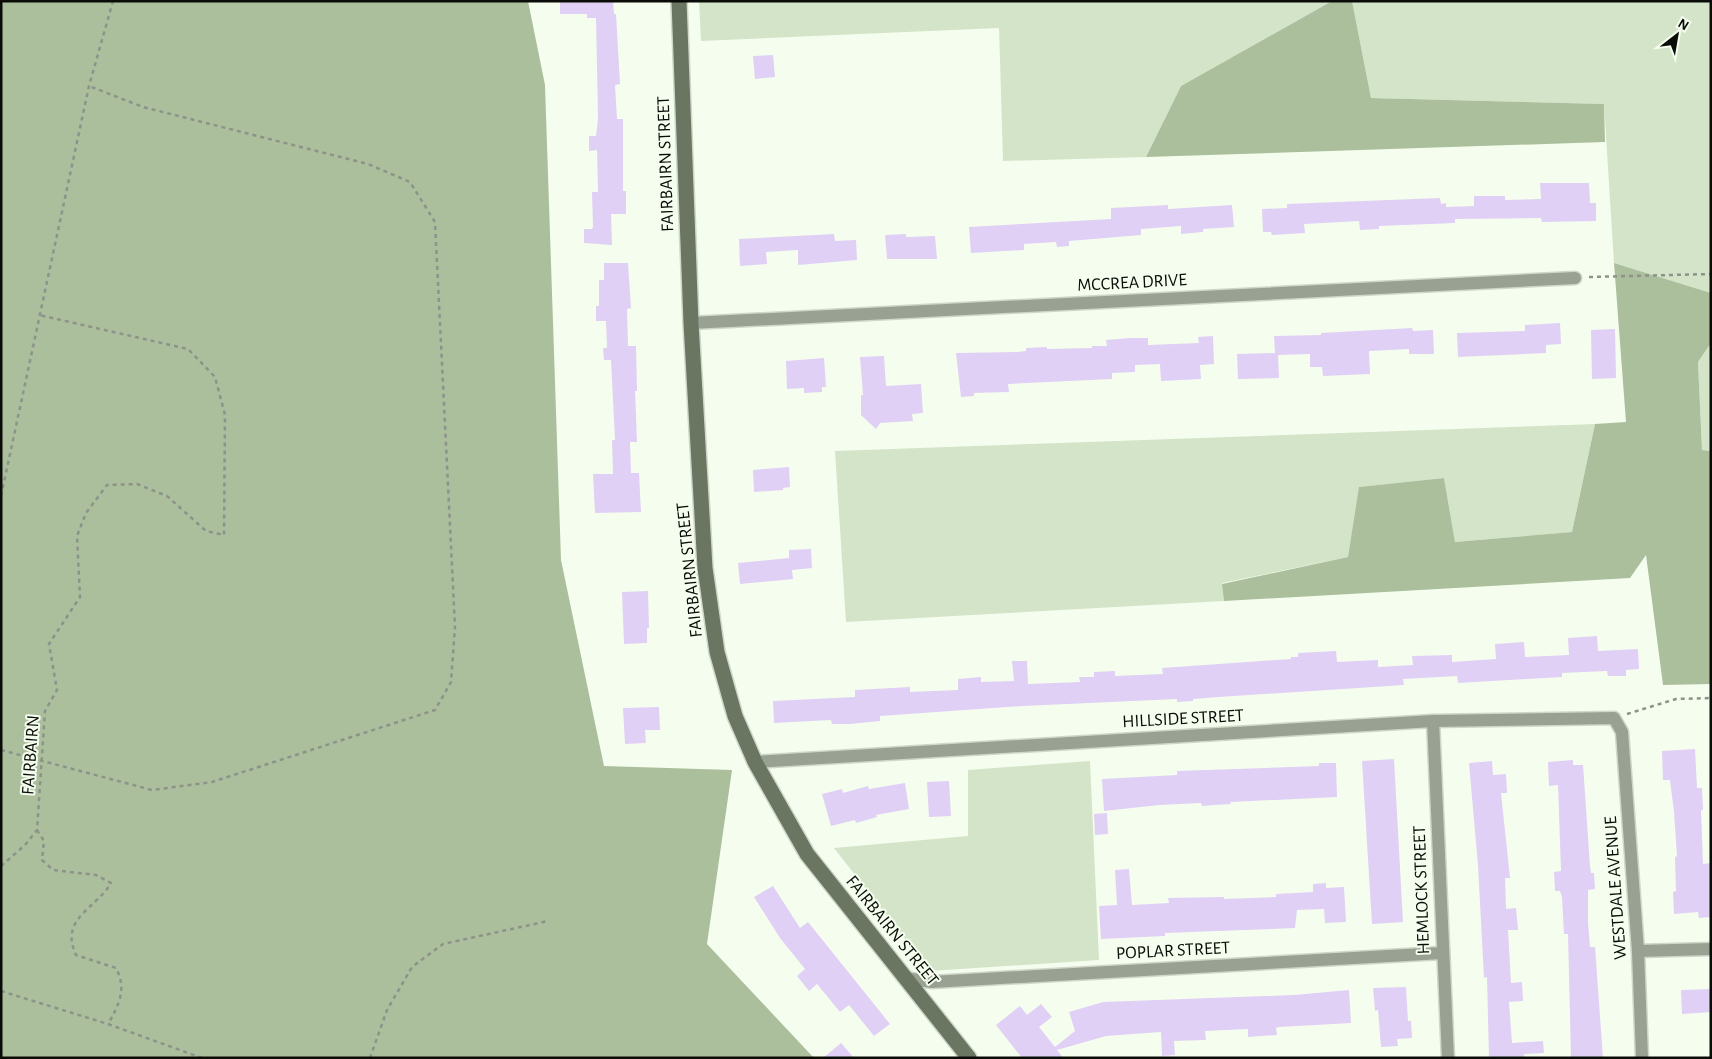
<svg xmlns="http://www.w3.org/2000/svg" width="1712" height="1059" font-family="'Alegreya Sans',sans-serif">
<rect width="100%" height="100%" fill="#f5feee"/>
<!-- green -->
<g fill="#d4e4c9">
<path d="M 699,1 L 1332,1 L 1181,86 L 1146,157 L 1003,161 L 999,28 L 701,41 Z"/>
<path d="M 1352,1 L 1711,1 L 1711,293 L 1614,263 L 1604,104 L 1371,98 Z"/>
<path d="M 1711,343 L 1711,451 L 1702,450 L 1698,362 Z"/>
<path d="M 1595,424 L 1572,532 L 1455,542 L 1444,478 L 1360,487 L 1348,557 L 1222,583 L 1224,601 L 846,622 L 835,451 Z"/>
<path d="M 1090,761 L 1099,960 L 930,971 L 834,848 L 968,836 L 968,770 Z"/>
</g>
<!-- forest -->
<g fill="#abbf9c">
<path d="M 1,1 L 528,1 L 545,85 L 561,560 L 604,766 L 732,770 L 707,944 L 814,1058 L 1,1058 Z"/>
<path d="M 1332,1 L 1352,1 L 1371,98 L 1604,104 L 1605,142 L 1146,157 L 1181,86 Z"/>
<path d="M 1614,263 L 1711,293 L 1711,343 L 1698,362 L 1702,450 L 1711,451 L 1711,684 L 1663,685 L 1646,555 L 1630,578 L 1224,601 L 1222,584 L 1348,557 L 1359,487 L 1444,478 L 1455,542 L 1572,532 L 1595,424 L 1626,422 Z"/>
</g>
<!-- building -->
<g fill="#e0d0f5">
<path d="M 560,1 L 613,1 L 614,14 L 616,14 L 620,84 L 615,85 L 617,119 L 623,119 L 623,191 L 626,191 L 626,214 L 611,214 L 612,245 L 584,243 L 584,229 L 592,229 L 593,227 L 592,192 L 598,192 L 597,150 L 589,151 L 589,136 L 596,136 L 598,119 L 596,18 L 587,18 L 587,14 L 560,14 Z"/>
<path d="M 773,55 L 775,77 L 755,79 L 753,56 Z"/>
<path d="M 1540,183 L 1589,183 L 1590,203 L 1596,203 L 1596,221 L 1542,222 L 1541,218 L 1455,219 L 1455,223 L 1379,226 L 1379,229 L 1360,230 L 1359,221 L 1304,224 L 1305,233 L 1272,235 L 1271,232 L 1263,232 L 1262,209 L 1287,208 L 1287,204 L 1440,198 L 1441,204 L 1446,203 L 1446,207 L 1474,206 L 1474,196 L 1505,196 L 1505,200 L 1541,199 Z"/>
<path d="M 1168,205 L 1168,209 L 1232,205 L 1234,227 L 1203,229 L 1203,232 L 1181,234 L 1181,226 L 1141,229 L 1141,235 L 1069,241 L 1069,246 L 1057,247 L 1056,242 L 1024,244 L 1024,250 L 971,253 L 969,227 L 1111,219 L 1111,208 Z"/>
<path d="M 834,234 L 835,241 L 856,240 L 857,260 L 798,265 L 798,250 L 766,252 L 767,264 L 740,266 L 739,239 Z"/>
<path d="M 906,234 L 906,237 L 935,236 L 937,259 L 887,259 L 885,235 Z"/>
<path d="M 604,263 L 628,263 L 631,308 L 627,309 L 628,346 L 636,346 L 637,391 L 635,391 L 637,442 L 630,442 L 631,473 L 639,473 L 641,512 L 595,513 L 593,474 L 613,474 L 612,440 L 615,440 L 611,360 L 604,360 L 603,348 L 607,348 L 606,321 L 596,321 L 596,306 L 599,306 L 599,280 L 604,280 Z"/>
<path d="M 1560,323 L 1561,344 L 1546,345 L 1546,353 L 1458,357 L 1457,333 L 1525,331 L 1525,325 Z"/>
<path d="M 1412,328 L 1413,331 L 1433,330 L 1434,354 L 1409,354 L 1409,349 L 1369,351 L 1370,374 L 1323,376 L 1322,367 L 1310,367 L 1310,354 L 1278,355 L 1279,378 L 1238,379 L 1237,354 L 1275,353 L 1274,336 L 1321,335 L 1321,333 Z"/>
<path d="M 1615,329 L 1616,378 L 1592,379 L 1591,330 Z"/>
<path d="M 1213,336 L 1214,364 L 1200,365 L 1201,379 L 1161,381 L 1160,364 L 1135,365 L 1135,372 L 1112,373 L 1112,379 L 1008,384 L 1009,392 L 974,393 L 974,396 L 961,397 L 956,353 L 1017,352 L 1026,351 L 1026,348 L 1047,347 L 1047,349 L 1092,348 L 1092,346 L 1107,346 L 1106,340 L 1129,338 L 1148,338 L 1148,345 L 1199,343 L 1198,337 Z"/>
<path d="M 884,356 L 886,386 L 921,384 L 923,413 L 912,414 L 913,421 L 880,423 L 876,429 L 861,415 L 861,395 L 863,395 L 860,357 Z"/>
<path d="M 824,358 L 826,387 L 822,387 L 822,392 L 804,393 L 804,388 L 787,389 L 786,361 Z"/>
<path d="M 789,467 L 790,487 L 783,488 L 783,490 L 754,492 L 753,470 Z"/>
<path d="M 811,549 L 812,568 L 792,570 L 793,579 L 740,584 L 738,563 L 789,558 L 789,550 Z"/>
<path d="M 648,591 L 649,628 L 647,628 L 647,643 L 624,644 L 622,592 Z"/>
<path d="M 1597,636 L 1598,651 L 1638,649 L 1639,669 L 1626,670 L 1626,676 L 1608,676 L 1607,671 L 1562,673 L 1562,677 L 1458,683 L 1457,676 L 1403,679 L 1404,685 L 1219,697 L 1193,699 L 1193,701 L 1177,702 L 1177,699 L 1023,706 L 880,716 L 880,721 L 850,724 L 832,724 L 831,720 L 774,723 L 773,701 L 855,697 L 855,690 L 910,687 L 910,692 L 958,690 L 958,679 L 981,677 L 981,682 L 1014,681 L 1012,661 L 1027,661 L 1028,684 L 1080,682 L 1079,677 L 1094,677 L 1094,672 L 1115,671 L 1115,676 L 1163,674 L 1162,668 L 1291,659 L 1291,657 L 1298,657 L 1298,653 L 1336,651 L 1337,662 L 1378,660 L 1378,667 L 1413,665 L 1412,656 L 1452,655 L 1452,662 L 1496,659 L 1495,644 L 1524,642 L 1525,657 L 1569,655 L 1568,638 Z"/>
<path d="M 659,707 L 660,730 L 645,730 L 646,743 L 625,744 L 623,708 Z"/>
<path d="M 1695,749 L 1697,788 L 1702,788 L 1703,810 L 1701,810 L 1703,864 L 1711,863 L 1711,917 L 1699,918 L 1698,912 L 1674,914 L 1673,892 L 1676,891 L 1675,857 L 1677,856 L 1674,812 L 1670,780 L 1663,780 L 1662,751 Z"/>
<path d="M 1394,759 L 1403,922 L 1372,924 L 1362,761 Z"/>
<path d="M 1573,760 L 1573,765 L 1583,765 L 1590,866 L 1591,873 L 1594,873 L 1595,889 L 1588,890 L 1588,922 L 1590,947 L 1595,947 L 1603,1058 L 1571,1058 L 1568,934 L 1564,934 L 1562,897 L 1560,891 L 1555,891 L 1554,872 L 1561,871 L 1558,785 L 1549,786 L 1548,762 Z"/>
<path d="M 1492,761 L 1493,775 L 1506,774 L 1507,793 L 1501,793 L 1510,878 L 1505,878 L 1506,909 L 1516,908 L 1518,930 L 1508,930 L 1511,983 L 1522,982 L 1523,1001 L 1509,1002 L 1512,1043 L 1543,1041 L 1544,1053 L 1524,1054 L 1524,1058 L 1489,1058 L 1487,977 L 1484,978 L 1478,865 L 1469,763 Z"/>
<path d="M 1319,763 L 1336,763 L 1337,797 L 1230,802 L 1231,804 L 1214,805 L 1202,806 L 1201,803 L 1159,805 L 1104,811 L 1102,779 L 1177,775 L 1177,771 L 1319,766 Z"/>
<path d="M 949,781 L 951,816 L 929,817 L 927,782 Z"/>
<path d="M 905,783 L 909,809 L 876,815 L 877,817 L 856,823 L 855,820 L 831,826 L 822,794 L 842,789 L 843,793 L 868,786 L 869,789 Z"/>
<path d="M 1107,813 L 1108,834 L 1095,835 L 1094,814 Z"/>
<path d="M 1129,869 L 1132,905 L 1169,903 L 1168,898 L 1224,897 L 1224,899 L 1276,897 L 1276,894 L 1313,892 L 1313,884 L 1326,883 L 1326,888 L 1344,887 L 1346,922 L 1325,923 L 1324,909 L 1297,910 L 1295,928 L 1165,933 L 1165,936 L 1101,939 L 1099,906 L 1117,905 L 1115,870 Z"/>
<path d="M 773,886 L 800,928 L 808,922 L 890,1024 L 874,1036 L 849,1005 L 840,1012 L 817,984 L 809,991 L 797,976 L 805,969 L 780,938 L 754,897 Z"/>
<path d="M 1406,987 L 1408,1021 L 1411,1021 L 1412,1038 L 1397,1039 L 1398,1046 L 1381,1047 L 1378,1010 L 1375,1011 L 1373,988 Z"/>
<path d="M 1711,989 L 1711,1012 L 1682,1014 L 1681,990 Z"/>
<path d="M 1349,990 L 1351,1023 L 1279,1027 L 1276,1028 L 1277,1035 L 1248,1037 L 1248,1029 L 1205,1031 L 1206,1040 L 1174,1041 L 1175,1055 L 1162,1056 L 1161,1032 L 1106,1036 L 1057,1050 L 1063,1058 L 1022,1058 L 996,1025 L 1020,1006 L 1027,1015 L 1041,1004 L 1052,1017 L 1039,1027 L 1055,1047 L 1075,1031 L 1069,1012 L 1103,1002 L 1294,995 Z"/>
<path d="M 841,1043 L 854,1058 L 823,1058 Z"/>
</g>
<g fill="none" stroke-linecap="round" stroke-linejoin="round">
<defs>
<g id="street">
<path d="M 691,323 L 1575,278"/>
<path d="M 1433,721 L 1448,1058"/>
<path d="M 755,762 L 1433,721 L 1614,718 L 1622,732 L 1638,951 L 1642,1058"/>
<path d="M 1638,951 L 1711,949"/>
<path d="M 905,978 L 932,982 L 1442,953"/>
</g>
<path id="secondary" d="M 679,1 L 691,323 L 705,568 L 717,652 L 735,716 L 755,762 L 807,854 L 969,1058"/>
</defs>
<!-- street casing -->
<use href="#street" stroke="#cfd7c9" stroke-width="15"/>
<!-- secondary casing -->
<use href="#secondary" stroke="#cfd7c9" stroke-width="18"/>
<!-- path -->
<g stroke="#8d9388" stroke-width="2.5" stroke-dasharray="4 4" stroke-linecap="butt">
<path d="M 1589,277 L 1711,274"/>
<path d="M 1,496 L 89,86 L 113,1"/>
<path d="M 1627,714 L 1676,699 L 1711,698"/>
<path d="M 1,750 L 152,790 L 212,782 L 435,710 L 451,682 L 455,627 L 435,222 L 410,182 L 368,164 L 143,107 L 89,86"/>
<path d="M 37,830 L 44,841 L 42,860 L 53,870 L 96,875 L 111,883 C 96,909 59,918 76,955 L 116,968 C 127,989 119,1005 108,1024"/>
<path d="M 1,866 L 25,845 L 37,830 L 45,711 L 57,690 L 49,644 L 80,597 L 77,536 L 86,513 L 107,485 L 137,484 L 167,496 L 206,531 L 224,535 L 225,415 L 215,377 L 188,349 L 39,315"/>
<path d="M 1,991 L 108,1024 L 202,1058"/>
<path d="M 370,1058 L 387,1010 L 412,967 L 443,944 L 548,921"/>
</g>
<!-- street -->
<use href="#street" stroke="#98a192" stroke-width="12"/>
<!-- secondary -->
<use href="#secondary" stroke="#6a7661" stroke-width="15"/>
</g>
<g text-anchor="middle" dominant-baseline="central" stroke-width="4" stroke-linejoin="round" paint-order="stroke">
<!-- street labels -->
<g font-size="18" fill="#0a0c08" stroke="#f5feee">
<text transform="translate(666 164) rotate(-92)">FAIRBAIRN STREET</text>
<text transform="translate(1132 283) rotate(-3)">MCCREA DRIVE</text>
<text transform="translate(690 570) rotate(-96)">FAIRBAIRN STREET</text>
<text transform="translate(1183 719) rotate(-3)">HILLSIDE STREET</text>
<text transform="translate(31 755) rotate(-86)">FAIRBAIRN</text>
<text transform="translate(1616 888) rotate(-94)">WESTDALE AVENUE</text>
<text transform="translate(1422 890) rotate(-92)">HEMLOCK STREET</text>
<text transform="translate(892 931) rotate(51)">FAIRBAIRN STREET</text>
<text transform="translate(1173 951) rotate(-3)">POPLAR STREET</text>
</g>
</g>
<!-- border -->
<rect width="1712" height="1059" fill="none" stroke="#0a0c08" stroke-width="5"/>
<!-- north arrow -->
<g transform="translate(1677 35) rotate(31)" stroke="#f5feee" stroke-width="4" paint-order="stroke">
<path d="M0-4L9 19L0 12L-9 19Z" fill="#0a0c08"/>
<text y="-8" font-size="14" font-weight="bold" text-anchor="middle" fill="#0a0c08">N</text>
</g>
</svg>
